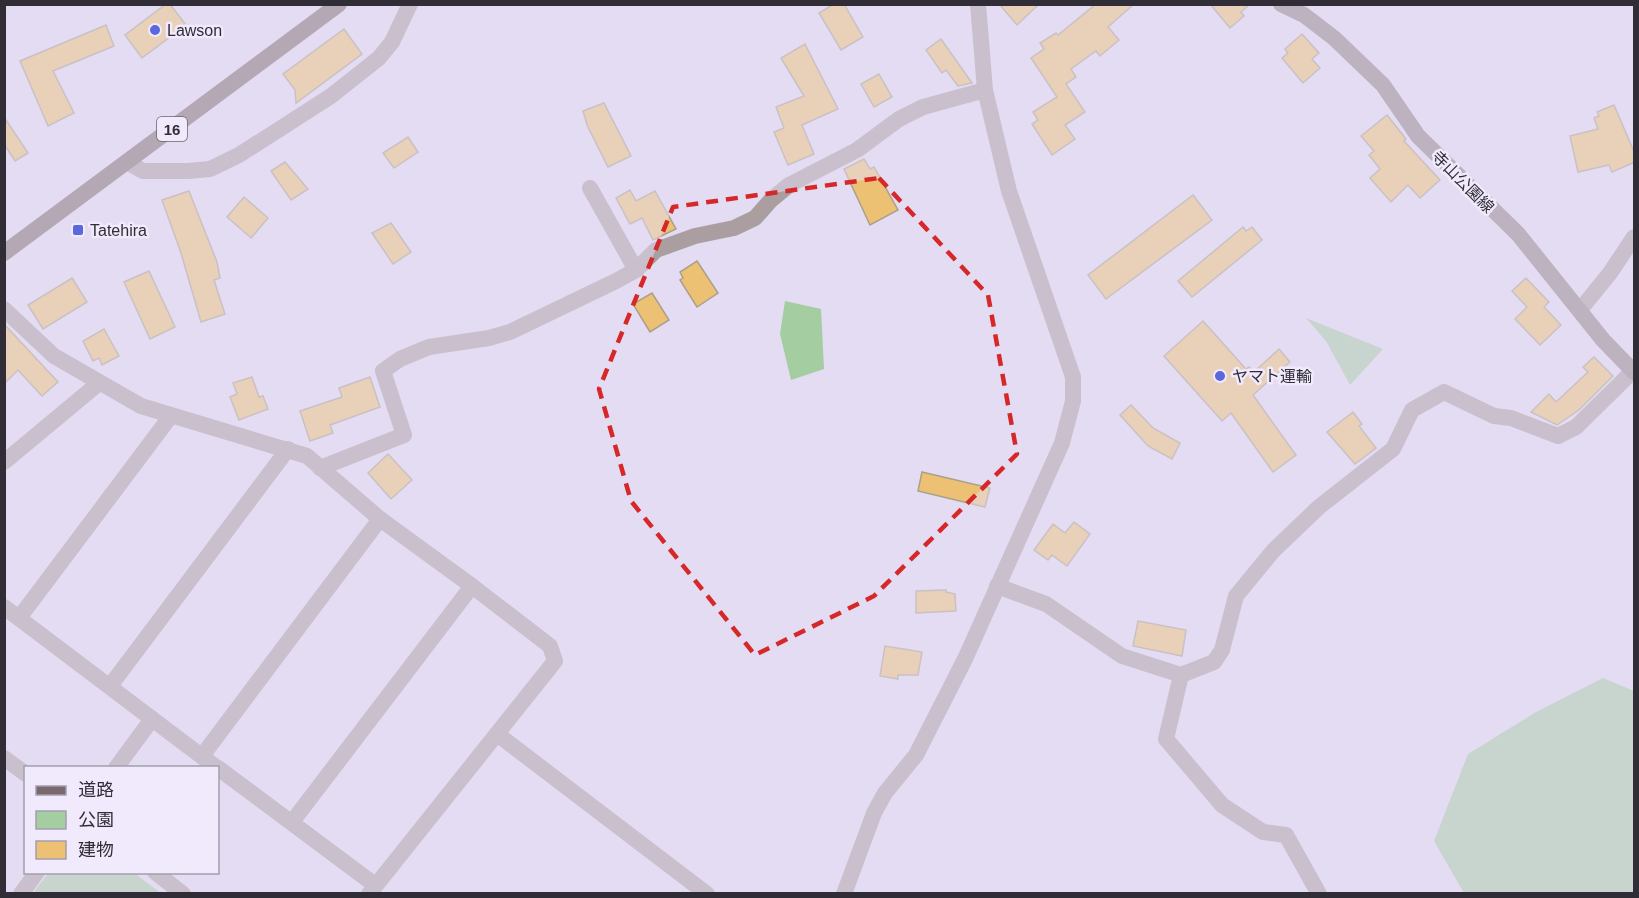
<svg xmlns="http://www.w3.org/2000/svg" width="1639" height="898" font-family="Arial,'Noto Sans JP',sans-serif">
<rect width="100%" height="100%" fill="#e3dcf2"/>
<!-- green -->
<g fill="#a4cda2">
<path d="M 785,301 L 821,309 L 824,369 L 791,380 L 780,334 Z"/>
<path d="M 1306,318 L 1383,349 L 1350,385 L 1326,341 Z"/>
<path d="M 1603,678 L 1634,691 L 1634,893 L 1464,893 L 1434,841 L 1468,754 L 1536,712 Z"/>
<path d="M 49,872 L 134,873 L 161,893 L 33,893 Z"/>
</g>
<!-- building -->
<g fill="#edc174" stroke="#ab9f8c" stroke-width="1.5">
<path d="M 166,4 L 170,4 L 186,25 L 142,58 L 125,35 Z"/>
<path d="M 834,4 L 844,4 L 863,37 L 841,50 L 819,13 Z"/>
<path d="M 999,4 L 1039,4 L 1017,25 Z"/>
<path d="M 1096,4 L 1134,4 L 1108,27 L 1119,40 L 1100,56 L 1096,51 L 1071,69 L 1076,77 L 1066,84 L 1085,112 L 1065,125 L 1075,139 L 1052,155 L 1032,124 L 1038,120 L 1033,112 L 1057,97 L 1031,58 L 1044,49 L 1040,43 L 1056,33 L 1058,35 Z"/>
<path d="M 1210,4 L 1250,4 L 1241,12 L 1244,16 L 1230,28 Z"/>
<path d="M 106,25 L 114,46 L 53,71 L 74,113 L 48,126 L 20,61 Z"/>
<path d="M 344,29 L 362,54 L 296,103 L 295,90 L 283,74 Z"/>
<path d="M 1302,34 L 1319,53 L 1312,59 L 1320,68 L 1303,83 L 1282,58 L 1288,53 L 1285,49 Z"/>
<path d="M 941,39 L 972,83 L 958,86 L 946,70 L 942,73 L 926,50 Z"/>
<path d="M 805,44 L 838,109 L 802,125 L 814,154 L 788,165 L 774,132 L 784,128 L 776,107 L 804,96 L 781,58 Z"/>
<path d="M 879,74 L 892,97 L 874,107 L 861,84 Z"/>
<path d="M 604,103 L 631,156 L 608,167 L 587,125 L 583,111 Z"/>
<path d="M 1614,105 L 1635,154 L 1635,162 L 1612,172 L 1609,165 L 1578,172 L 1570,136 L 1598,129 L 1594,118 L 1599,116 L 1597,112 Z"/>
<path d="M 1387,115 L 1406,139 L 1404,141 L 1440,180 L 1420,198 L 1408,185 L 1391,202 L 1370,178 L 1380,169 L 1369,155 L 1374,151 L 1361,136 Z"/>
<path d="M 4,117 L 28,153 L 15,161 L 4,144 Z"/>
<path d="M 408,137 L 418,152 L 394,168 L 383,153 Z"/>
<path d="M 864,159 L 870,169 L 874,167 L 898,210 L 870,225 L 844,169 Z"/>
<path d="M 285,162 L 308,189 L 291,200 L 271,171 Z"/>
<path d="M 630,190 L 636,201 L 655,191 L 676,229 L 653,240 L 642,218 L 630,224 L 616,198 Z"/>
<path d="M 189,191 L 217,262 L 220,278 L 214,280 L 225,314 L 201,322 L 181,253 L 162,200 Z"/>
<path d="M 1193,195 L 1212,220 L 1106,299 L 1088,275 Z"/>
<path d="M 244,197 L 268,218 L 251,238 L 227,217 Z"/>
<path d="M 391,223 L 411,252 L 393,264 L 372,233 Z"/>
<path d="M 1243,227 L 1246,231 L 1252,227 L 1262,240 L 1192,297 L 1178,281 Z"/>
<path d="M 697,261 L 718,293 L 697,307 L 680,280 L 683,278 L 680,272 Z"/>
<path d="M 149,271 L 175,327 L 150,339 L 124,282 Z"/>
<path d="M 72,278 L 87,302 L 43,329 L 28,305 Z"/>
<path d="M 1526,278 L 1549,302 L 1544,307 L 1561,325 L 1540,345 L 1515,319 L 1527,307 L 1512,291 Z"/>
<path d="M 652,293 L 669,320 L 650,332 L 633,304 Z"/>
<path d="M 1203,321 L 1246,369 L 1249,367 L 1254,372 L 1279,349 L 1290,362 L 1253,395 L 1296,455 L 1273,472 L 1231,413 L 1222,421 L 1164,356 Z"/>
<path d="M 4,324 L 58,382 L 42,396 L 18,370 L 4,384 Z"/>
<path d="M 104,329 L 119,356 L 102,365 L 99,358 L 93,361 L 83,341 Z"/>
<path d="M 1594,357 L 1613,376 L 1579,410 L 1557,425 L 1531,412 L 1549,394 L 1556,402 L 1588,372 L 1583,367 Z"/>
<path d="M 252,377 L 259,397 L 263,396 L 268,409 L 239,420 L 230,397 L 237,394 L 233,383 Z"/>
<path d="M 370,377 L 380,407 L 330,425 L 333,433 L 310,441 L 300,411 L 342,397 L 339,388 Z"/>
<path d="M 1131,405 L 1153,428 L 1180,443 L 1172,459 L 1148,446 L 1120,415 Z"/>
<path d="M 1353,412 L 1362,424 L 1359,426 L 1376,448 L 1355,464 L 1327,432 Z"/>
<path d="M 388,454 L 412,480 L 391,499 L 368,473 Z"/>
<path d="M 922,472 L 990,488 L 985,507 L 918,491 Z"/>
<path d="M 1074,522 L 1090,534 L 1067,566 L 1052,555 L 1048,560 L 1034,550 L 1053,524 L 1065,533 Z"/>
<path d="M 946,590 L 946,592 L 955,594 L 956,611 L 916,613 L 916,591 Z"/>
<path d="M 1138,621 L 1186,630 L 1182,656 L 1133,646 Z"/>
<path d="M 885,646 L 922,652 L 918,675 L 898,675 L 898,679 L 880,676 Z"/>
</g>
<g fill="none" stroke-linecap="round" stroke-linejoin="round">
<!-- minor -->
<g stroke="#aa9ea1" stroke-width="16">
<path d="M 127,162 L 143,171 L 188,171 L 210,169 L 239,155 L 331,96 L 379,58 L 392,42 L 410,4"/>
<path d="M 590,188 L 636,270"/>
<path d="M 4,309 L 54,356 L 141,406 L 307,456 L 380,519 L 472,586 L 550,646 L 555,661 L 369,894"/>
<path d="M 1580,310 L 1610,273 L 1634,237"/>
<path d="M 4,462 L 99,383"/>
<path d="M 320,468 L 404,435 L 383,371 L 400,359 L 429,347 L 489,338 L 510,332 L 616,281 L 636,270 L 656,250 L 695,236 L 734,228 L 755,218 L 771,200 L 789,185 L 857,150 L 899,119 L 923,107 L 985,90"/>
<path d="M 997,586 L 1046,604 L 1122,656 L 1181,675"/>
<path d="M 4,607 L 217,768"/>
<path d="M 19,618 L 170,417"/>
<path d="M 110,686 L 288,449"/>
<path d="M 497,734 L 707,894"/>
<path d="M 202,756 L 380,519"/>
<path d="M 4,758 L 26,774"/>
<path d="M 116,768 L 152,719"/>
<path d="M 218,768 L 375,885"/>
<path d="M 292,822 L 472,586"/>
<path d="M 155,872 L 183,894"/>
<path d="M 21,894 L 37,872"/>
<path d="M 1319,894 L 1286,835 L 1263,832 L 1222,805 L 1166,739 L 1181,675 L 1214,662 L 1222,650 L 1236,596 L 1273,551 L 1319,507 L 1393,449 L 1412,410 L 1444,392 L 1494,416 L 1511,418 L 1558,436 L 1576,427 L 1633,371"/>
</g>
<!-- tertiary -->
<path stroke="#aa9ea1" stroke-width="16" d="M 844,894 L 874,813 L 885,793 L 916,755 L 965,659 L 1062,443 L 1073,401 L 1073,377 L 1009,191 L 985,90 L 978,4"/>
<!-- secondary -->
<path stroke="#8f7e82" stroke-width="16" d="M 1281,4 L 1304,15 L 1334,38 L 1383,85 L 1418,136 L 1518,234 L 1603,340 L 1634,372"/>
<!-- primary -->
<path stroke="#7b686c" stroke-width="16" d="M 4,253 L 339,4"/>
</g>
<!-- marked area -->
<path d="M0 0H1639V898H0ZM 879,178 L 988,295 L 1017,454 L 874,596 L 755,655 L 631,501 L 599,389 L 673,207 Z" fill="#e3dcf2" fill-opacity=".55" fill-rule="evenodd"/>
<path fill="none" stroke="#d62828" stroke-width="4.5" stroke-dasharray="12 8" stroke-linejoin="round" d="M 879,178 L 988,295 L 1017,454 L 874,596 L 755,655 L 631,501 L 599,389 L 673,207 Z"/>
<!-- markers -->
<g fill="#5c66dd" stroke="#f0eafc" stroke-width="2">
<circle cx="155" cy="30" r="6"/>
<rect x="72" y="224" width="12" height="12" rx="3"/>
<circle cx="1220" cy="376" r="6"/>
</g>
<g text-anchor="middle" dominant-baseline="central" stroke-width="5" stroke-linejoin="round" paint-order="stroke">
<!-- shield labels -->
<rect fill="#f0eafc" stroke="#6a6671" stroke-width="1.5" x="157" y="117" width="30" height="24" rx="4.5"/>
<g font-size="15" font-weight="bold" fill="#302d36">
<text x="172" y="129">16</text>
</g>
<!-- poi labels -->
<g font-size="16" fill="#302d36" stroke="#f0eafc" text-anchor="start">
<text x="167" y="30">Lawson</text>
<text x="90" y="230">Tatehira</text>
<text x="1232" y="376">ヤマト運輸</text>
</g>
<!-- street labels -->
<g font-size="16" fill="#302d36" stroke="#f0eafc">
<text transform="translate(1463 182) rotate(45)">寺山公園線</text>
</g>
</g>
<!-- border -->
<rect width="1639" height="898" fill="none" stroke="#302d36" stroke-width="12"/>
<!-- legend -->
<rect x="24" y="766" width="195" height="108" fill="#f0eafc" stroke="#a39ead" stroke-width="1.5"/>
<rect x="36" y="786" width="30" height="9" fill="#7b686c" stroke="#a39ead" stroke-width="1.5"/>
<text x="78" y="796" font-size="18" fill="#302d36">道路</text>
<rect x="36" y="811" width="30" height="18" fill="#a4cda2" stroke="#a39ead" stroke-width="1.5"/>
<text x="78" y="826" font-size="18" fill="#302d36">公園</text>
<rect x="36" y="841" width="30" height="18" fill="#edc174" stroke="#a39ead" stroke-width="1.5"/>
<text x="78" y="856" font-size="18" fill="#302d36">建物</text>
</svg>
